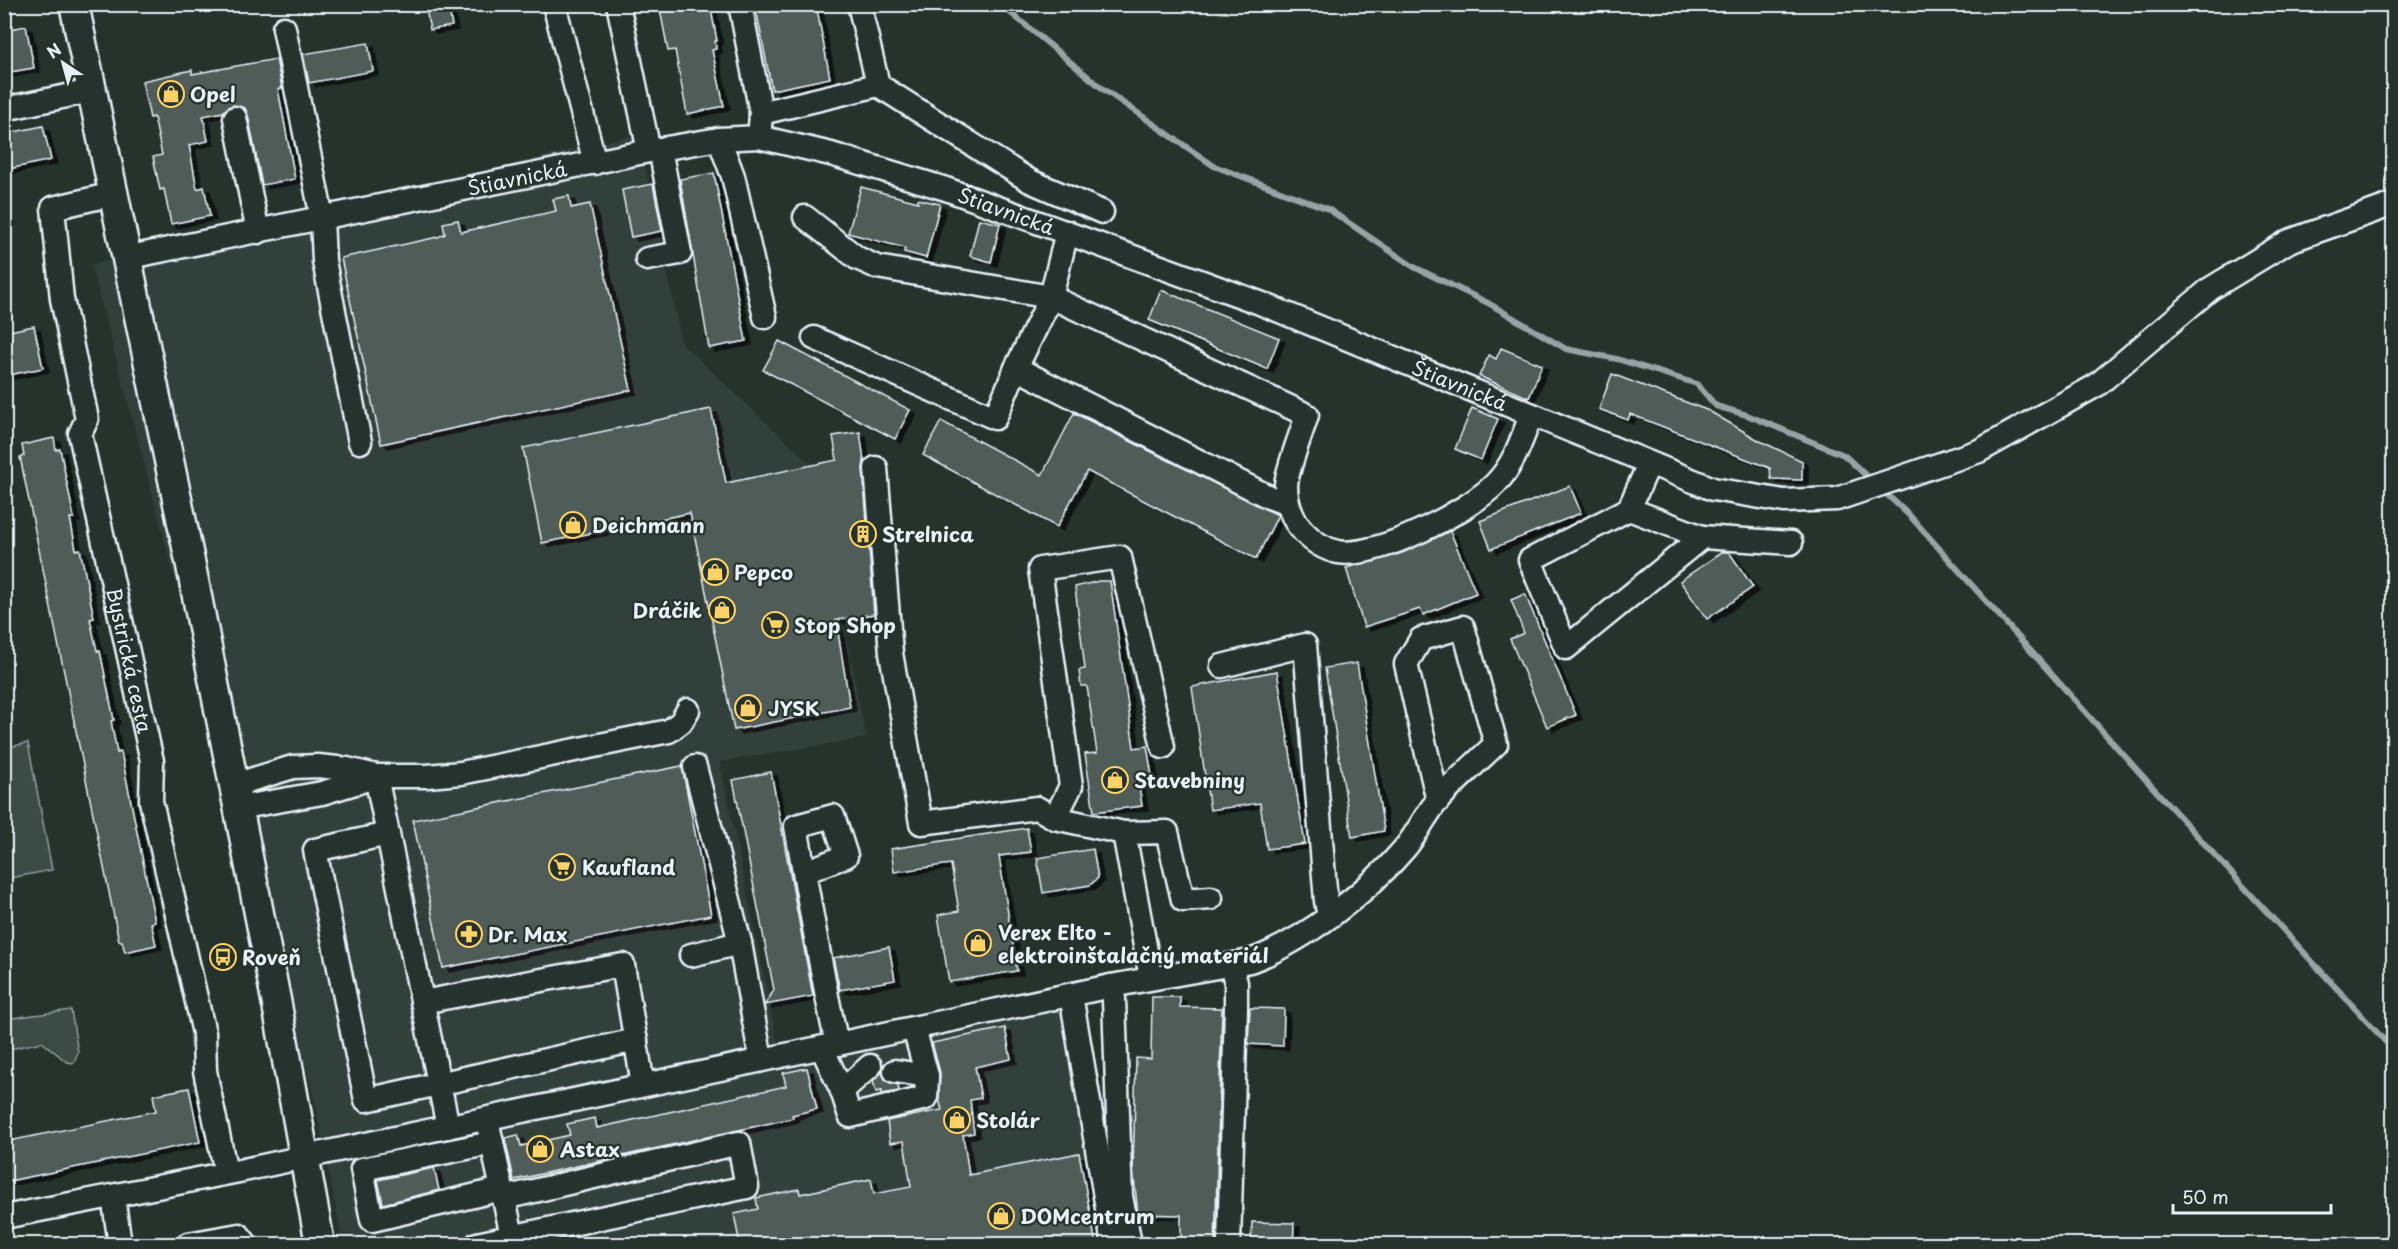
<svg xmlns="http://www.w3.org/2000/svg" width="2398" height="1249" font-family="'Playpen Sans',sans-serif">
<defs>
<filter id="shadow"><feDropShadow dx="6" dy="4" stdDeviation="0" flood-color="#0009"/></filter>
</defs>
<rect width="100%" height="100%" fill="#26332d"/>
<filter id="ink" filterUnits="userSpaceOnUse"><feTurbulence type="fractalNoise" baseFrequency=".0167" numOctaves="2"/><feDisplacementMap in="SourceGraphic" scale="12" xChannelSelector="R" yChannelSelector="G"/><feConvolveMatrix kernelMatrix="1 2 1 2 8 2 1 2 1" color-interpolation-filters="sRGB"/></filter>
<g filter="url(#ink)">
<!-- built -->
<path fill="#333f3a" d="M 638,134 L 682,344 L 812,465 L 866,738 L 720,762 L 780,1054 L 1084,1006 L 1125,1244 L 343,1244 L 314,1097 L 91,265 Z"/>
<!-- green -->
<g fill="#3e4b47" stroke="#939ea0" stroke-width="1.5">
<path d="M 28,743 L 52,870 L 5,879 L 5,748 Z"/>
<path d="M 71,1010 L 78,1052 L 74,1063 L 67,1062 L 42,1042 L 5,1050 L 5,1019 Z"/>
</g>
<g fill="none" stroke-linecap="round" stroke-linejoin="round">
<!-- stream -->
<g stroke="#98a3a5" stroke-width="6">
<path d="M 1000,4 L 1103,89 L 1214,166 L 1328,209 L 1414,267 L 1488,303 L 1566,349 L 1617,359 L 1697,384 L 1716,406 L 1747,415 L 1844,455 L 1873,482"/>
<path d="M 1882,490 L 1911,517 L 2147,781 L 2394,1051"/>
</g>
</g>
<!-- building -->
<g fill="#505c59" stroke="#e8f1f8" stroke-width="1.5" filter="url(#shadow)">
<path d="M 425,4 L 448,4 L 452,26 L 430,30 Z"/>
<path d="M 659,4 L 710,4 L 717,41 L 715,41 L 716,49 L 712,50 L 724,106 L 687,114 L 675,50 L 668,51 Z"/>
<path d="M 755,4 L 816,4 L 830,78 L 772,90 Z"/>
<path d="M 26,26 L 34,68 L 4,73 L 4,30 Z"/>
<path d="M 368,43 L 373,71 L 309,83 L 303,54 Z"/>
<path d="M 276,59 L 282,88 L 278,89 L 295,179 L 262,185 L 248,115 L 245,108 L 232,105 L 223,112 L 203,116 L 208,141 L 189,145 L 197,189 L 204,187 L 210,216 L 171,224 L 164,189 L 160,190 L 153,157 L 162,155 L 154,117 L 150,118 L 142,81 L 192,70 L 192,74 Z"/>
<path d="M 43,126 L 51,160 L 4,170 L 4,134 Z"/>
<path d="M 714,173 L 746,341 L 709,348 L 680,179 Z"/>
<path d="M 653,184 L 662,231 L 631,237 L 622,190 Z"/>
<path d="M 861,187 L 918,202 L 918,199 L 940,204 L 926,258 L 904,252 L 905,248 L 848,233 Z"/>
<path d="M 569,196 L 571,208 L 590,204 L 631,390 L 381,444 L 341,258 L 438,237 L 445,234 L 443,223 L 458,220 L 461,232 L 556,211 L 553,199 Z"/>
<path d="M 979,219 L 1000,224 L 991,262 L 970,256 Z"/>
<path d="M 1161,290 L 1279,338 L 1267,369 L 1149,320 Z"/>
<path d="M 34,326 L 43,368 L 4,376 L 4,332 Z"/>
<path d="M 779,341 L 910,410 L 895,439 L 763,370 Z"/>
<path d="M 1501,348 L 1542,365 L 1529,398 L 1479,376 L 1489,355 L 1496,359 Z"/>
<path d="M 1612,374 L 1709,411 L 1760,441 L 1802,461 L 1802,480 L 1771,479 L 1770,468 L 1630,414 L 1628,420 L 1599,409 Z"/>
<path d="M 1472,408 L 1498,419 L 1481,460 L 1455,449 Z"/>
<path d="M 711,409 L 726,483 L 837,460 L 833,436 L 860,432 L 864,461 L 863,469 L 874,614 L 836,620 L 850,707 L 734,730 L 690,513 L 542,543 L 523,448 Z"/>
<path d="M 1074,413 L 1278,515 L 1256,559 L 1087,471 L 1057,527 L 923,455 L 941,421 L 1042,475 Z"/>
<path d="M 54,438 L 56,450 L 60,449 L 74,518 L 70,518 L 76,550 L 80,549 L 94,618 L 90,619 L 97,651 L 100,651 L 114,720 L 111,721 L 117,753 L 121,752 L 155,922 L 151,923 L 156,945 L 125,952 L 122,941 L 119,941 L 20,457 L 24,456 L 22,445 Z"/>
<path d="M 1570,486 L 1581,513 L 1491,549 L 1480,521 Z"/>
<path d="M 1450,531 L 1476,593 L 1423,615 L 1420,609 L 1364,627 L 1346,568 L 1402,553 Z"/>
<path d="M 1722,552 L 1729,552 L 1753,587 L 1707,619 L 1680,581 Z"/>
<path d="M 1099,581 L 1110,581 L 1134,748 L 1147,746 L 1152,776 L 1138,778 L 1142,806 L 1094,812 L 1085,754 L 1097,753 L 1087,686 L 1081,686 L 1079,670 L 1085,669 L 1075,587 Z"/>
<path d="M 1525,594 L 1576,715 L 1547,727 L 1510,639 L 1524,633 L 1511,600 Z"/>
<path d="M 1357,663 L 1384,831 L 1352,837 L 1325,668 Z"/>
<path d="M 1277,671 L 1305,844 L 1267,849 L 1260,803 L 1210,810 L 1192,687 Z"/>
<path d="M 682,766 L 711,915 L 443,968 L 413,820 Z"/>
<path d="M 771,772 L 813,996 L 765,1005 L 774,990 L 733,780 Z"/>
<path d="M 1027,828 L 1031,852 L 999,856 L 1017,971 L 949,982 L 938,915 L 959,911 L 951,864 L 894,872 L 891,849 Z"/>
<path d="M 1093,849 L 1098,878 L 1090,885 L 1043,893 L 1037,858 Z"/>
<path d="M 889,947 L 895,980 L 840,990 L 833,958 Z"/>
<path d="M 1152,997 L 1180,997 L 1180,1007 L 1222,1008 L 1215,1245 L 1181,1245 L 1181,1215 L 1138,1214 L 1133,1168 L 1136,1058 L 1151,1059 Z"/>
<path d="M 1250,1008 L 1284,1009 L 1283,1046 L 1248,1044 Z"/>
<path d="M 1005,1028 L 1011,1059 L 975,1067 L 981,1098 L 970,1100 L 974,1133 L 963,1135 L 969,1175 L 1079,1153 L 1096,1245 L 740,1245 L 734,1214 L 758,1209 L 756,1198 L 799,1189 L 800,1194 L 871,1179 L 874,1194 L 911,1187 L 904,1141 L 890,1143 L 887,1121 L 942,1110 L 939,1099 L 940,1072 L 932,1043 Z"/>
<path d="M 807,1068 L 817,1109 L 792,1115 L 793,1118 L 514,1180 L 505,1138 L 518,1135 L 521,1146 L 570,1135 L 567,1124 L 595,1118 L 597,1128 L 786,1086 L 783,1073 Z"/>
<path d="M 882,1072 L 886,1081 L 898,1085 L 899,1091 L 882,1094 L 882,1091 L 876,1092 L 873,1081 Z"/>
<path d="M 189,1088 L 200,1142 L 4,1182 L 4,1142 L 156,1111 L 153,1095 Z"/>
<path d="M 434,1168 L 439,1190 L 383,1204 L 378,1180 Z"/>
<path d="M 1252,1222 L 1294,1223 L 1293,1245 L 1251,1245 Z"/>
</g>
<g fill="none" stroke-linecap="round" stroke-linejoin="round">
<defs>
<g id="minor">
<path d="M 554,4 L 595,163"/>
<path d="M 618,4 L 649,151"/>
<path d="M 740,4 L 761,113 L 760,127"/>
<path d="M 859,4 L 878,85"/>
<path d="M 284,28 L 322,218 L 324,261 L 360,442"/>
<path d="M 4,109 L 91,91"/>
<path d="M 761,113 L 878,85 L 1030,181 L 1102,212"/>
<path d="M 235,118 L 258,232"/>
<path d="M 719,139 L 733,176 L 765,317"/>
<path id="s1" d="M 113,194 L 53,208 L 62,299 L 87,419 L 80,434 L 152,761 L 151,801 L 204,1033 L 205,1071 L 226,1173"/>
<path d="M 805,217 L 857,258 L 877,267 L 1051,297 L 1016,368 L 995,418 L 814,338"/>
<path d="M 1067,232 L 1051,297 L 1307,415 C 1302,432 1287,469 1286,485 C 1286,502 1292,520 1303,531 C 1313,542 1324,549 1338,552 C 1376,559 1469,511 1495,484 C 1514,465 1522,439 1531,415"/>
<path id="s2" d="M 125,258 L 649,151 L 719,139 L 759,137 L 831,154 L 946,189 L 1260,303 L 1713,489 L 1784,501 L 1837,499 L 1979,451 L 2097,385 L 2210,289 L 2289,241 L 2394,204"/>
<path d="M 647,259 L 680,253 L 660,149"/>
<path d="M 1016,368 L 1269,497 L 1288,504"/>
<path d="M 876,468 L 891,653 L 921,823 L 1037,808 L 1055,818 L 1124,833 L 1151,978"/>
<path d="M 1629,509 L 1702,537 L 1566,648 L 1530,560 L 1629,509 L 1649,464"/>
<path d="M 1702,537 L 1791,543"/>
<path d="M 1222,666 L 1305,645 L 1326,901 L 1329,916"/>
<path d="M 695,767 L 740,943 L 761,1060"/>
<path d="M 376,776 L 448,1127"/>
<path d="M 234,785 L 293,767 L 318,766 L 347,769 L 376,776 L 427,776 L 461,773 L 669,731 L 681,722 L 688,710"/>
<path d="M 238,808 L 322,793 L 375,777"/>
<path d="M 1055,818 L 1071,786 L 1040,569 L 1120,557 L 1163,747"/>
<path d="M 1124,833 L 1167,832 L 1183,900 L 1211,898"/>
<path d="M 388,834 L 315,850 L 366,1100 L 636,1040"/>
<path d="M 805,872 L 846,856 L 833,816 L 796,826 C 809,899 821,972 837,1044"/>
<path d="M 691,955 L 740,943"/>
<path d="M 1111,986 L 1114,999 L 1120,1173 L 1121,1196 L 1130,1244"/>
<path d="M 1071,995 L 1113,1244"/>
<path d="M 422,1002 L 623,965 L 643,1085"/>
<path d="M 822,1048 L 842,1091 L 870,1066"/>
<path d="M 895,1071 L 927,1076 L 914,1028"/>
<path d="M 842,1091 L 850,1116 L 926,1098 L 927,1076"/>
<path d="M 489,1129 L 512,1236"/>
<path d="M 492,1143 L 362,1169 L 372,1220 L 502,1189"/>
<path d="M 113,1196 L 120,1244"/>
<path d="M 4,1217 L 239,1171 L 1111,986 L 1250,961 C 1303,942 1368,892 1405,848 C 1418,833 1426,813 1439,799 C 1457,780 1477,762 1496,744 L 1463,627 L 1421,639 L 1406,664 L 1438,801"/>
<path d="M 188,1244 L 239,1235 L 246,1244"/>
<path d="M 477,1244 L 747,1187 L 739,1143 L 504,1198"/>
<path d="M 1229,1244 L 1236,1008 L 1236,983 L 1231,965"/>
</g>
<path id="major" d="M 74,4 L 191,566 L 277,1005 L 320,1244"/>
</defs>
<!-- minor casing -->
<use href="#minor" stroke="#e8f1f8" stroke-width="27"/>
<!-- major casing -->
<use href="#major" stroke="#e8f1f8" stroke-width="33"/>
<!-- minor -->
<use href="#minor" stroke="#26332d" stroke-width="22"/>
<!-- major -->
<use href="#major" stroke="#26332d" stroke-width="28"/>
</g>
</g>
<!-- icons -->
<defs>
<symbol id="shop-ring" viewBox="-11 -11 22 22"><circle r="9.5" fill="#26332d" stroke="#ffd166" stroke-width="1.5"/><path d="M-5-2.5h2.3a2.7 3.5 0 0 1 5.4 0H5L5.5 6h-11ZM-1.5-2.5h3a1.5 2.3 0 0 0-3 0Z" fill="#ffd166"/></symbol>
<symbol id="building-ring" viewBox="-11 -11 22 22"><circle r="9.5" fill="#26332d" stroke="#ffd166" stroke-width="1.5"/><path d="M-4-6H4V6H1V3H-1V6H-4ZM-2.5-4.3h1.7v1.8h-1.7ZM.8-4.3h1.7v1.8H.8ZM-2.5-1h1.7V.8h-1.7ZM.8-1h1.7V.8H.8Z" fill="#ffd166"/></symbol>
<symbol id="supermarket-ring" viewBox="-11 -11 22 22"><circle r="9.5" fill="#26332d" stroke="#ffd166" stroke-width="1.5"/><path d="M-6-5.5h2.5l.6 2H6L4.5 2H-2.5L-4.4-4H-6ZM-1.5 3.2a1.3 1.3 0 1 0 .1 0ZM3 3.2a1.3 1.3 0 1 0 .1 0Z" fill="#ffd166"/></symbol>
<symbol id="pharmacy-ring" viewBox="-11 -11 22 22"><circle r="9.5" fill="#26332d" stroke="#ffd166" stroke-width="1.5"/><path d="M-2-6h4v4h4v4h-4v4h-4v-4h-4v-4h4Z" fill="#ffd166"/></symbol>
<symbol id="bus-ring" viewBox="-11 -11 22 22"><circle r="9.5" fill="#26332d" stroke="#ffd166" stroke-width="1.5"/><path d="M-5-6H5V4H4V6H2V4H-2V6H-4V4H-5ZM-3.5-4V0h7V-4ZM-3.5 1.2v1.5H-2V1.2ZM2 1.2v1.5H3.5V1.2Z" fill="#ffd166"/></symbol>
</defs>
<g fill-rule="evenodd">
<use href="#shop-ring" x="156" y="79" width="30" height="30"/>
<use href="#shop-ring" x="558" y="510" width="30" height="30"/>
<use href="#building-ring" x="848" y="519" width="30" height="30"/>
<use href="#shop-ring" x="700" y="557" width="30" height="30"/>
<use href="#shop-ring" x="707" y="595" width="30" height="30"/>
<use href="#supermarket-ring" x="760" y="610" width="30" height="30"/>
<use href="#shop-ring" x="733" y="693" width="30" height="30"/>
<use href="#shop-ring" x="1100" y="765" width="30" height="30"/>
<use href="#supermarket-ring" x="547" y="852" width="30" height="30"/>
<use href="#pharmacy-ring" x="454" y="919" width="30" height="30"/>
<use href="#shop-ring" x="963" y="928" width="30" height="30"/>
<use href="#bus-ring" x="208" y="942" width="30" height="30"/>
<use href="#shop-ring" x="942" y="1105" width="30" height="30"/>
<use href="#shop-ring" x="525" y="1134" width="30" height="30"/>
<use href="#shop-ring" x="986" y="1201" width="30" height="30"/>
</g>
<g text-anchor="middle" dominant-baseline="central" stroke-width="4.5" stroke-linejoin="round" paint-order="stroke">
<!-- poi labels -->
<g font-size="20" font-weight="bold" fill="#e8f1f8" stroke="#26332d" text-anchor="start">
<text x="190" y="94">Opel</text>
<text x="592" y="525">Deichmann</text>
<text x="882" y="534">Strelnica</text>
<text x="734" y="572">Pepco</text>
<text x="702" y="610" text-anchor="end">Dráčik</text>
<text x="794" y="625">Stop Shop</text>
<text x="768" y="708">JYSK</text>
<text x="1134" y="780">Stavebniny</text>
<text x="582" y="867">Kaufland</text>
<text x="998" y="932">Verex Elto -<tspan x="998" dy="23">elektroinštalačný materiál</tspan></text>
<text x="488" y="934">Dr. Max</text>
<text x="242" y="957">Roveň</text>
<text x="976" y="1120">Stolár</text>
<text x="560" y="1149">Astax</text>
<text x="1020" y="1216">DOMcentrum</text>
</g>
<!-- street labels -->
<g font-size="20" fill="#e8f1f8" stroke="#26332d">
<text stroke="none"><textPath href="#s2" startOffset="400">Štiavnická</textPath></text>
<text stroke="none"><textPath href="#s2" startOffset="904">Štiavnická</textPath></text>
<text stroke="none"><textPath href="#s2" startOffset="1390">Štiavnická</textPath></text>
<text stroke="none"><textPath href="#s1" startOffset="524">Bystrická cesta</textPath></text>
</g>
</g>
<!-- margin -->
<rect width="2398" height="1249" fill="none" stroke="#26332d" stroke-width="24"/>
<rect x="12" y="12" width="2374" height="1225" fill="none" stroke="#e8f1f8" stroke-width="2" filter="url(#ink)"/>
<!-- north arrow -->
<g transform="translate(63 63) rotate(324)" stroke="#26332d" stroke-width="4.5" paint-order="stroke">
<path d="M0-4.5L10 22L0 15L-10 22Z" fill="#e8f1f8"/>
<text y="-9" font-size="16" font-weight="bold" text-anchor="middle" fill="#e8f1f8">N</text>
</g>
<!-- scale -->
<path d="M2173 1204v9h158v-9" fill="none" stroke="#e8f1f8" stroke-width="3"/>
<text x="2182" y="1204" font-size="18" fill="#e8f1f8" stroke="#26332d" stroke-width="4.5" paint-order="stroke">50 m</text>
</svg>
